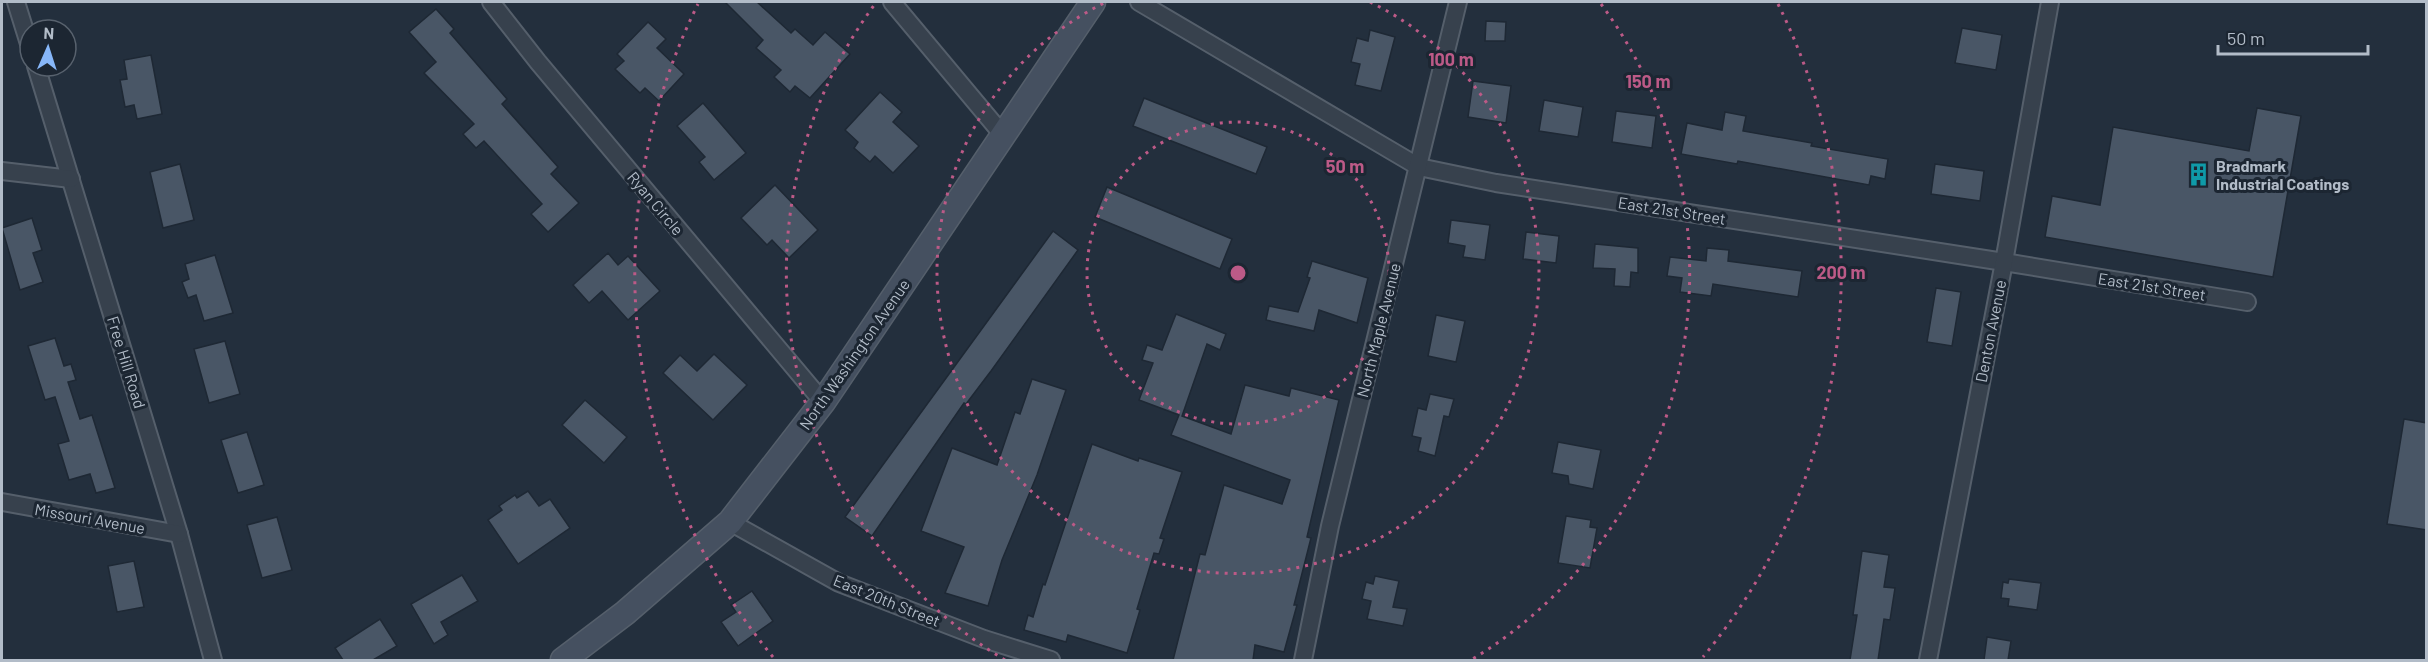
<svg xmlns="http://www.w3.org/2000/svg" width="2428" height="662" font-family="Barlow,sans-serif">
<rect width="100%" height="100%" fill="#232f3d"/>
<!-- building -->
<g fill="#495666" stroke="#1e2834" stroke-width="1.5">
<path d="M 725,2 L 757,2 L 791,33 L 795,29 L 813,45 L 825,32 L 850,54 L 810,98 L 795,86 L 790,92 L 774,77 L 781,70 L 756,48 L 763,40 Z"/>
<path d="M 436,9 L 454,29 L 450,33 L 507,99 L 502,104 L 558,167 L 551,174 L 579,203 L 548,232 L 531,214 L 542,204 L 484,141 L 476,148 L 463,134 L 474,124 L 424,73 L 436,62 L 409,32 Z"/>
<path d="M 1486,21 L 1506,22 L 1505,41 L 1485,41 Z"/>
<path d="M 648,22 L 666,39 L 657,48 L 684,74 L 659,101 L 645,88 L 640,93 L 615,69 L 624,61 L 617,54 Z"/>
<path d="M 1962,28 L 2002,35 L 1996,70 L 1955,63 Z"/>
<path d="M 1370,30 L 1395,37 L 1381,91 L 1355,85 L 1360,64 L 1351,62 L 1357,38 L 1368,41 Z"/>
<path d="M 151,55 L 162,114 L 137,119 L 134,105 L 125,107 L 120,80 L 127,79 L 124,60 Z"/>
<path d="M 1473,81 L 1511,86 L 1506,123 L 1468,117 Z"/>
<path d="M 880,92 L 902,112 L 893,122 L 919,146 L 893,173 L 875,156 L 870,162 L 854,148 L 858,142 L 845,130 Z"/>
<path d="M 1144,98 L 1267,147 L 1256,174 L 1133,126 Z"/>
<path d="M 1544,100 L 1583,107 L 1578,137 L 1539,131 Z"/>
<path d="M 703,103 L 746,153 L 714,180 L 699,162 L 705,157 L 677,126 Z"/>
<path d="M 2257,108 L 2301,116 L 2273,277 L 2045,237 L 2052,196 L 2100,205 L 2113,127 L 2249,151 Z"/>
<path d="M 1616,111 L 1656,116 L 1652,148 L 1612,142 Z"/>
<path d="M 1725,112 L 1746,116 L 1743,131 L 1812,143 L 1811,146 L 1888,159 L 1885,179 L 1871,176 L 1869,185 L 1738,161 L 1737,164 L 1681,154 L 1687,123 L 1722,130 Z"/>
<path d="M 180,164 L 194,220 L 163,228 L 150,172 Z"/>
<path d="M 1935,164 L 1984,171 L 1980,201 L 1931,194 Z"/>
<path d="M 775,185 L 818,230 L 789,258 L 772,240 L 767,245 L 741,218 Z"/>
<path d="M 1107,187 L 1232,239 L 1220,269 L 1095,217 Z"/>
<path d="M 32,218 L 42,250 L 33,253 L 43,282 L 20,290 L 2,228 Z"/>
<path d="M 1451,220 L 1490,225 L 1485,260 L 1463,257 L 1465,246 L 1448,243 Z"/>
<path d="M 1053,231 L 1078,250 L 991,371 L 966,404 L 964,403 L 872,536 L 845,517 Z"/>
<path d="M 1526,232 L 1559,236 L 1556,263 L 1523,259 Z"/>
<path d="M 1595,244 L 1638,248 L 1638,273 L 1631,272 L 1630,287 L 1614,286 L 1615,269 L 1593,268 Z"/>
<path d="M 1707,248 L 1729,250 L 1728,261 L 1802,271 L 1798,297 L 1713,284 L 1711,296 L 1680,292 L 1682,278 L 1667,276 L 1670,257 L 1706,261 Z"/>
<path d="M 608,253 L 618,265 L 628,256 L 660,291 L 628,320 L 602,291 L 589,303 L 573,285 Z"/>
<path d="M 215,255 L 233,313 L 204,321 L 196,295 L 188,298 L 182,282 L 189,279 L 185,264 Z"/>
<path d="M 1312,261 L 1368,278 L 1357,323 L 1319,310 L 1314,331 L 1266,320 L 1269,306 L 1298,312 L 1310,278 L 1307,277 Z"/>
<path d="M 1936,288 L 1961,292 L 1952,346 L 1927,342 Z"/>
<path d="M 1176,314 L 1226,334 L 1220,350 L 1207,344 L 1182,416 L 1231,434 L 1245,385 L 1289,396 L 1291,388 L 1339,400 L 1307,537 L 1311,538 L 1294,605 L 1297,605 L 1284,652 L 1255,645 L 1253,660 L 1173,660 L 1200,554 L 1205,555 L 1224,485 L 1282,504 L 1290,480 L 1171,435 L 1179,415 L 1139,400 L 1153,363 L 1142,360 L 1147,345 L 1162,350 Z"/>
<path d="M 1436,315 L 1465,321 L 1456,362 L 1428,356 Z"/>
<path d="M 55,338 L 64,366 L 71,364 L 76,380 L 68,382 L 80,419 L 92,415 L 115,488 L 96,493 L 90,474 L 69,480 L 58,444 L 69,441 L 55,397 L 45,400 L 28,346 Z"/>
<path d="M 225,341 L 240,394 L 209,403 L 194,349 Z"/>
<path d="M 714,354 L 747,385 L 713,420 L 663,373 L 680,355 L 697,371 Z"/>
<path d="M 1032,379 L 1066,390 L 1037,475 L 1002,560 L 988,606 L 945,593 L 964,547 L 921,531 L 952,448 L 997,465 L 1015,412 L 1020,414 Z"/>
<path d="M 1430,394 L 1454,399 L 1449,417 L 1444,416 L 1435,456 L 1418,451 L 1421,438 L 1412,436 L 1418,408 L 1426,410 Z"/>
<path d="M 585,400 L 627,437 L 604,463 L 562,425 Z"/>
<path d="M 2404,419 L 2427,423 L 2427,530 L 2387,524 Z"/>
<path d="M 247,432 L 264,485 L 238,493 L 221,440 Z"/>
<path d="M 1558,442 L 1601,450 L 1593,489 L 1569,484 L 1568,476 L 1552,473 Z"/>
<path d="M 1092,444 L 1138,461 L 1139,458 L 1182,472 L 1160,538 L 1164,539 L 1159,554 L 1154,553 L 1137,609 L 1140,610 L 1127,653 L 1068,635 L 1066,642 L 1024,630 L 1028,615 L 1033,617 L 1043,584 L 1045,585 Z"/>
<path d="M 528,491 L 539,506 L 550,499 L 570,528 L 518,564 L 488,520 L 502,510 L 499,506 L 515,495 L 517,498 Z"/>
<path d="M 1566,516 L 1591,520 L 1590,527 L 1597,528 L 1590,568 L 1558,563 Z"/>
<path d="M 277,517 L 292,570 L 262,578 L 247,525 Z"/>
<path d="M 1862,551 L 1889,555 L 1884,587 L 1895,588 L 1890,620 L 1884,619 L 1878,660 L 1850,660 L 1857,615 L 1853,615 Z"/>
<path d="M 134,561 L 144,607 L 117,612 L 108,566 Z"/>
<path d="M 462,575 L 478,601 L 441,622 L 448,635 L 434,644 L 411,604 Z"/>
<path d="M 1375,576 L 1399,581 L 1393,607 L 1407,609 L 1403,626 L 1367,619 L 1371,601 L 1362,599 L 1366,582 L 1373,584 Z"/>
<path d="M 2009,579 L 2041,583 L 2037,610 L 2008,606 L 2009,599 L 2001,598 L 2003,582 L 2008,583 Z"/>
<path d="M 752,591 L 773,621 L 738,646 L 721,622 L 736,612 L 731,605 Z"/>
<path d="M 380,619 L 397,646 L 373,660 L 343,660 L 335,648 Z"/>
<path d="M 1987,637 L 2011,641 L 2008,660 L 1984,660 Z"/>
</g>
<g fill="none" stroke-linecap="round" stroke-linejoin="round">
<defs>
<g id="minor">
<path d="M 16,2 L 30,47"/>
<path d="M 491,2 L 538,62 L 823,402"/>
<path d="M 892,2 L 1003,135"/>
<path d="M 1139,2 L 1419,167 L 1496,183 L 2004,262 L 2247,302"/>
<path d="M 36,66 L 179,534 L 213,660"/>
<path d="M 2,171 L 71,179"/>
<path d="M 2,502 L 179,534"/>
<path d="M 730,522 L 839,583 L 984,639 L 1051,660"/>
<path d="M 1303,660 L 1330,526 L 1458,2"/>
<path d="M 1928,660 L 2004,262 L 2050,2"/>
</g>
<path id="secondary" d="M 563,660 L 625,613 L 730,522 L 823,402 L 1093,2"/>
</defs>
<!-- minor casing -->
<use href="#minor" stroke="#555f6b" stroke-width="20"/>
<!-- secondary casing -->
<use href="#secondary" stroke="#555f6b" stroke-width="27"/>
<!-- minor -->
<use href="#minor" stroke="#37414d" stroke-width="16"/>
<!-- secondary -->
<use href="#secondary" stroke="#455060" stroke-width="24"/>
</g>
<!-- distance rings -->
<g fill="none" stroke="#bc5a87" stroke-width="3" stroke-dasharray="3 6">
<circle cx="1238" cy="273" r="151"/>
<path d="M1370 2A301 301 0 1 1 1106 2"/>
<path d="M1005 660A452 452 0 0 1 875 4M1601 4A452 452 0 0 1 1471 660"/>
<path d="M773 657A603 603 0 0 1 698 4M1778 4A603 603 0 0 1 1703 657"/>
</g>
<!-- icons -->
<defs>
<symbol id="building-bare" viewBox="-9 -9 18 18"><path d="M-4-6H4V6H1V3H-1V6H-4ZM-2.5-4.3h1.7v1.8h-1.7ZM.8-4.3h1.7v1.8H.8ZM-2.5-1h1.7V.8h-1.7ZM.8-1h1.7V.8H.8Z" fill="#0f9aa8" stroke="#1c2632" stroke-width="2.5" paint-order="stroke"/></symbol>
</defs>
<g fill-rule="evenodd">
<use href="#building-bare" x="2182" y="158" width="33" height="33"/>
</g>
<g text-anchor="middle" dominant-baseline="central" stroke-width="6" stroke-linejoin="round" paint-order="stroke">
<!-- poi labels -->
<g font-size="16" font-weight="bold" fill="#b2bcc8" stroke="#1c2632" text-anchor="start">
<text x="2216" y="165">Bradmark<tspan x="2216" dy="18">Industrial Coatings</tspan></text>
</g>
<!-- street labels -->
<g font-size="16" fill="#b2bcc8" stroke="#1c2632">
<text transform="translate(656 203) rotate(50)">Ryan Circle</text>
<text transform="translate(1672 210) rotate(9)">East 21st Street</text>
<text transform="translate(2152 286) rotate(9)">East 21st Street</text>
<text transform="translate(1378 330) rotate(-76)">North Maple Avenue</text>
<text transform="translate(1990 331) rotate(-79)">Denton Avenue</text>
<text transform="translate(854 354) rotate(-55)">North Washington Avenue</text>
<text transform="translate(127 362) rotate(73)">Free Hill Road</text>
<text transform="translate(90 518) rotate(10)">Missouri Avenue</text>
<text transform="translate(887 600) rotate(22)">East 20th Street</text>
</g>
</g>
<circle cx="1238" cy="273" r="9" fill="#bc5a87" stroke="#1c2632" stroke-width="3"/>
<g font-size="18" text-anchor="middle" font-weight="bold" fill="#bc5a87" stroke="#1c2632" stroke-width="6" stroke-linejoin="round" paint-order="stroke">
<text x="1451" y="66">100 m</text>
<text x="1648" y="88">150 m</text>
<text x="1345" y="173">50 m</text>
<text x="1841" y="279">200 m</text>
</g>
<!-- border -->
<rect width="2428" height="662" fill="none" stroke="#b2bcc8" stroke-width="6"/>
<!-- north arrow -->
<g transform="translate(48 48) rotate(3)"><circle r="28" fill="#1c2632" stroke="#58626e" stroke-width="1.5"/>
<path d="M0-4.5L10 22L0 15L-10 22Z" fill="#87b7f9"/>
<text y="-9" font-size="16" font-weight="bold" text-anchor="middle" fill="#b2bcc8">N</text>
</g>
<!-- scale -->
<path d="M2218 45v9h150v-9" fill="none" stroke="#b2bcc8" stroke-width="3"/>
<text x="2227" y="45" font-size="18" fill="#b2bcc8" stroke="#1c2632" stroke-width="4.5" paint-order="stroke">50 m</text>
</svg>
